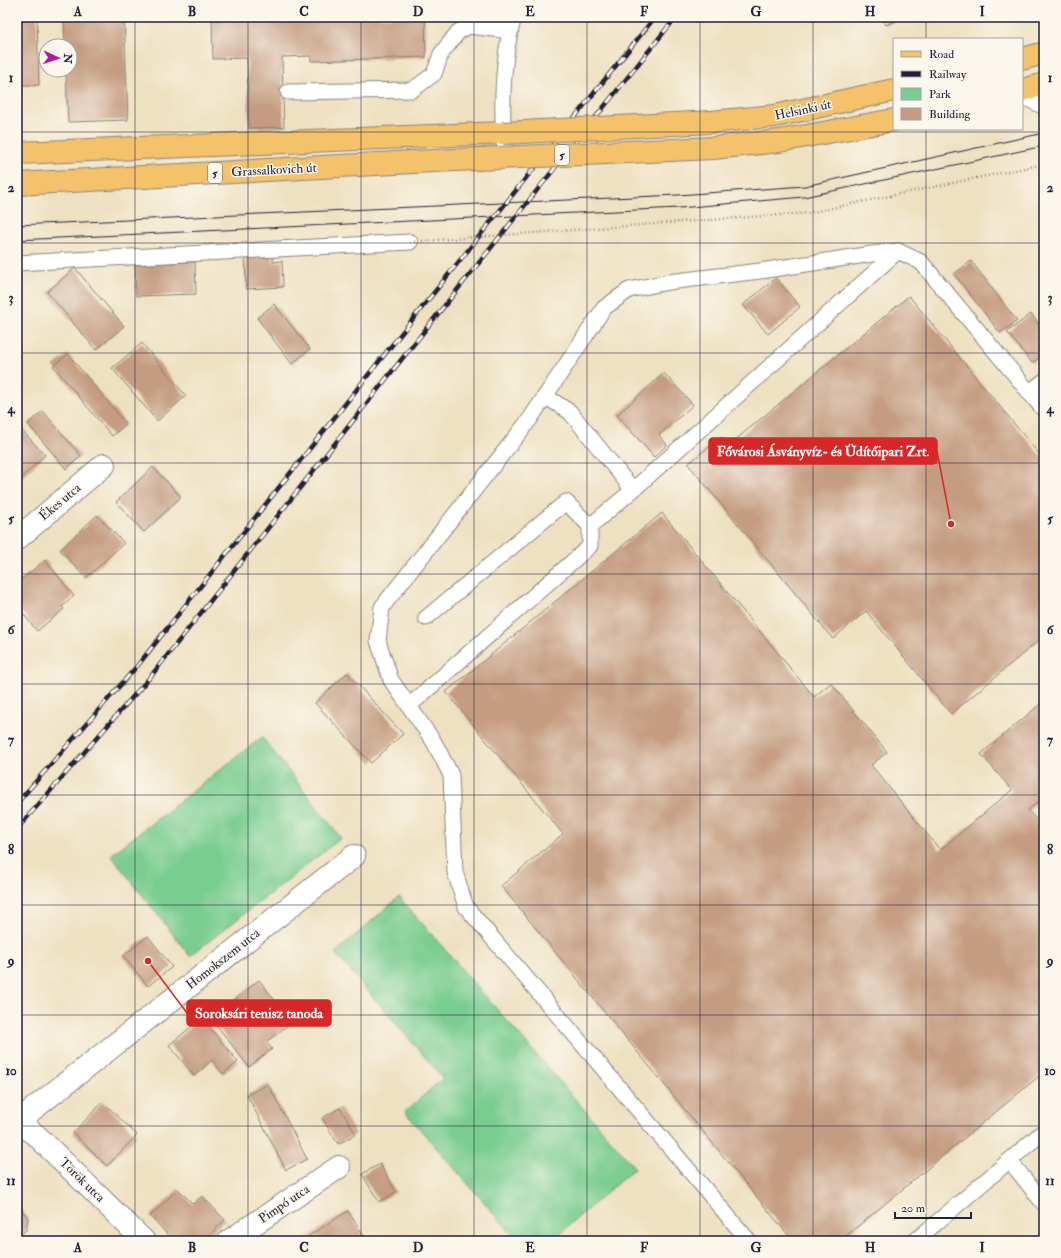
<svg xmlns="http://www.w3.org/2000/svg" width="1061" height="1258" font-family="'IM FELL Double Pica',serif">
<rect width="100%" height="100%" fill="#fbf7ec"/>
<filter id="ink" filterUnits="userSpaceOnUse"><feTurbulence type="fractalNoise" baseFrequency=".025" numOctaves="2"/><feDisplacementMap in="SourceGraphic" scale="8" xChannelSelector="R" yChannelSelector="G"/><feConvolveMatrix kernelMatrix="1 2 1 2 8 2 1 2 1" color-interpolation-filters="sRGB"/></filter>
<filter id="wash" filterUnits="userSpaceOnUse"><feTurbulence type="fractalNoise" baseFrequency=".012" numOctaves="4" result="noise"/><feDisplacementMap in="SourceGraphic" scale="16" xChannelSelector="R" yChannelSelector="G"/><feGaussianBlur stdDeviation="0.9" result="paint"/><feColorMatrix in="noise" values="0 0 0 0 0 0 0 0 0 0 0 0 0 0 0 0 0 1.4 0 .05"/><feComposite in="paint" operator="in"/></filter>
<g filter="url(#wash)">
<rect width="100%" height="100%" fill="#eee1c1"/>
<!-- green -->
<g fill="#7acd90" stroke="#4e7866">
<path d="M 262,737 L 341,838 L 190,956 L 111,855 Z"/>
<path d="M 399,897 L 635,1168 L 551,1241 L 518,1241 L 405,1112 L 443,1078 L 335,953 Z"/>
</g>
<g id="blocks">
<!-- building -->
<g fill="#c49c81">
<path d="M 17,17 L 37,17 L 39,85 L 17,85 Z"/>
<path d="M 64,17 L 124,17 L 128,120 L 68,122 L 66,70 L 70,70 L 70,46 L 65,46 Z"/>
<path d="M 313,17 L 425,17 L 426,57 L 311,61 L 311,56 L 282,57 L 284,127 L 249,128 L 247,58 L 213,59 L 212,20 Z"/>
<path d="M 882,17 L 906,17 L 886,25 Z"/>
<path d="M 273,254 L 273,262 L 282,261 L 283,287 L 246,289 L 245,255 Z"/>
<path d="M 971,261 L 1017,321 L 1000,333 L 954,274 Z"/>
<path d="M 195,262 L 196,294 L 136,296 L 135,265 Z"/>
<path d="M 75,268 L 124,326 L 96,350 L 47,292 Z"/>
<path d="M 776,278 L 800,307 L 768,334 L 743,305 Z"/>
<path d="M 909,296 L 1044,460 L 1044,636 L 951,714 L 866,611 L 833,639 L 688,464 L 721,437 L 728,446 Z"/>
<path d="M 274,304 L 310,349 L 292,364 L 257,318 Z"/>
<path d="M 1031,314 L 1044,331 L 1044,354 L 1032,363 L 1007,332 Z"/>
<path d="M 142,343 L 186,396 L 157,421 L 112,368 Z"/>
<path d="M 68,354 L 126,424 L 112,436 L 53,366 Z"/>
<path d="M 664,373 L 693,405 L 659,435 L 667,445 L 654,457 L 617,415 Z"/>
<path d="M 43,411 L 81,456 L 66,469 L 28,424 Z"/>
<path d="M 17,425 L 45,455 L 17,482 Z"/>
<path d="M 153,467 L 181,497 L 144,532 L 116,502 Z"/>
<path d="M 662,513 L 814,697 L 831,683 L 887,752 L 871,765 L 940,850 L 1012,790 L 981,754 L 1044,701 L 1044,797 L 1028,810 L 1044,829 L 1044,1072 L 840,1241 L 793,1241 L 501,886 L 563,834 L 446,692 Z"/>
<path d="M 97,515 L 124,543 L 86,578 L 60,550 Z"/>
<path d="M 45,560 L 74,596 L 62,607 L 64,609 L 37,631 L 17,606 L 17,583 Z"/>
<path d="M 347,673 L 403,734 L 371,763 L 315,703 Z"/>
<path d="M 148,936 L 172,967 L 148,986 L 123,956 Z"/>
<path d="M 259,980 L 292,1022 L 266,1042 L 272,1049 L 249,1067 L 211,1018 Z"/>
<path d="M 202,1018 L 238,1062 L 223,1074 L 212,1060 L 194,1076 L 169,1045 Z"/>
<path d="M 268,1084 L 307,1159 L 286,1170 L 247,1095 Z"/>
<path d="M 103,1102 L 137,1135 L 107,1166 L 73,1133 Z"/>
<path d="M 340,1108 L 356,1134 L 338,1144 L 322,1118 Z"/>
<path d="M 380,1164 L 396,1192 L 379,1202 L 362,1174 Z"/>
<path d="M 178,1189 L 193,1204 L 202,1196 L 225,1220 L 203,1241 L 174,1241 L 150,1216 Z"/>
<path d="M 17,1204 L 28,1218 L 26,1230 L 17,1237 Z"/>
<path d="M 348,1211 L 367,1241 L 301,1241 Z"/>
</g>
</g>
</g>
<g filter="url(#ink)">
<use href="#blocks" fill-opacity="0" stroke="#88827e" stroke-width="1"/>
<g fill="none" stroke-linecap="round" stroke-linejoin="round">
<defs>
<g id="lane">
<path d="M 288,92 L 412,90 L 434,74 L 441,54 L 458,32 L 469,26 L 510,31"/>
<path d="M 1022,98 L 1030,100 L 1044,107"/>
<path d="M 505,157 C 501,111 501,62 514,17"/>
<path d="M 17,263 L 410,242"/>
<path d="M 1029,393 L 1044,381"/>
<path d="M 545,396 L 570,412 L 633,490"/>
<path d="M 426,618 L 566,502 L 590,526"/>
<path d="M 409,706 L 590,546 L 590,526 L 633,490 L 898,251"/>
<path d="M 1010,1161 L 1044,1204"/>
<path d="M 749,1241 L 466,907 L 455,872 L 451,775 L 434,742 L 391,680 L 378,641 L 382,607 L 530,419 L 604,308 L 629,290 L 668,282 L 760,271 L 872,254 L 898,251 L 921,262 L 1044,410"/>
<path d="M 915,1241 L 1044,1131"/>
</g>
<g id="street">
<path d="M 17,539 L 104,465"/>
<path d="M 17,1121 L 37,1136 L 144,1241"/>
<path d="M 18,1121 L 354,856"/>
<path d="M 229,1241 L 339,1167"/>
</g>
<g id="primary">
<path d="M 1022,59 L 1044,53"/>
<path d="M 1022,90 L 1044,84"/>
<path d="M 711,122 L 775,116 L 894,90"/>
<path d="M 713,148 L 779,141 L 894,120"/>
<path d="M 17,153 L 503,133"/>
<path d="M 17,184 L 412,162"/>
</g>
</defs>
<!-- lane casing -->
<use href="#lane" stroke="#88827e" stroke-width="17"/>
<!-- street casing -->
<use href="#street" stroke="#88827e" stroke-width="24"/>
<!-- primary casing -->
<use href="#primary" stroke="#88827e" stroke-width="24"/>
<!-- path -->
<path stroke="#88827e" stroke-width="2.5" stroke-dasharray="1 3" stroke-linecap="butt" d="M 680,222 L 808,213 L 1044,164"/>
<!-- lane -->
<use href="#lane" stroke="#fff" stroke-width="15"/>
<!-- street -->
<use href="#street" stroke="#fff" stroke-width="22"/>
<!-- primary -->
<use href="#primary" stroke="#f3c26a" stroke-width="22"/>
<!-- tram -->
<g stroke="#22223b" stroke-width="1">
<path d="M 17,225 L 678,195 L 805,186 L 1044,133"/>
<path d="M 17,240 L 679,208 L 804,197 L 1044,146"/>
</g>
<defs>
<g id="rail">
<path d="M 17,803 L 138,665 L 392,345 L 655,17"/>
<path d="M 17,829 L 151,676 L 405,355 L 676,17"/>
</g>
</defs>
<!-- rail casing -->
<use href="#rail" stroke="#22223b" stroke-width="4.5"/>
<!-- rail -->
<use href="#rail" stroke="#fbf7ec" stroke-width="3" stroke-dasharray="9" stroke-linecap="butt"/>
<defs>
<g id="primary-bridge">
<path d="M 503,133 L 711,122"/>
<path d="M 412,162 L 713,148"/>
</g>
</defs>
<!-- primary-bridge casing -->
<use href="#primary-bridge" stroke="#88827e" stroke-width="24" stroke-linecap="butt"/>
<!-- path-bridge -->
<path stroke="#88827e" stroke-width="2.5" stroke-dasharray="1 3" stroke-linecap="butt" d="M 410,242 L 680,222"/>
<!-- primary-bridge -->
<use href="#primary-bridge" stroke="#f3c26a" stroke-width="22"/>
</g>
</g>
<!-- grid -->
<path fill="none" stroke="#22223b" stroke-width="1" stroke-opacity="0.55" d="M 135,17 L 135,1241M 248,17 L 248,1241M 361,17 L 361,1241M 474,17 L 474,1241M 587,17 L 587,1241M 700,17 L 700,1241M 813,17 L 813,1241M 926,17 L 926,39M 926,129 L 926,1241M 17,132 L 1044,132M 17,243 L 1044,243M 17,353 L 1044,353M 17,463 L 1044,463M 17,574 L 1044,574M 17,684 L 1044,684M 17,795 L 1044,795M 17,905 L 1044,905M 17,1015 L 1044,1015M 17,1126 L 1044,1126"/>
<g text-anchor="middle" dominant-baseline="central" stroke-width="3" stroke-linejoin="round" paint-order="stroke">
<!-- shield labels -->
<g fill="#fbf7ec" stroke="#636270" stroke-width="1">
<rect x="555" y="145" width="14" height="20" rx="3"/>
<rect x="208" y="163" width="14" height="20" rx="3"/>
</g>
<g font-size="12" font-weight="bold" fill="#22223b">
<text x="562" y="155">5</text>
<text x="215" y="173">5</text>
</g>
<!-- street labels -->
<g font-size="13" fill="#22223b" stroke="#fbf7ec">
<text transform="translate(803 110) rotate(-12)">Helsinki út</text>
<text transform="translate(274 170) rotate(-3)">Grassalkovich út</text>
<text transform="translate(60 502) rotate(-40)">Ékes utca</text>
<text transform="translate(223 959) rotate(-38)">Homokszem utca</text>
<text transform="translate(82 1180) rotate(44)">Török utca</text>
<text transform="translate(284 1204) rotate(-34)">Pimpó utca</text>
</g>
</g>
<!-- callouts -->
<path fill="none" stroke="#d62828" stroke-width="1.5" d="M951 524L937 451M148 961L187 1013"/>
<g fill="#d62828" stroke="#fbf7ec" stroke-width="1.5">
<circle cx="951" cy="524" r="4"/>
<circle cx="148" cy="961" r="4"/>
</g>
<g fill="#d62828" stroke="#d62828" stroke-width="1.5">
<rect x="709" y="438" width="228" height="26" rx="4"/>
<rect x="187" y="1000" width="144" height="26" rx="4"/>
</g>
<g font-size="14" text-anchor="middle" font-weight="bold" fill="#fff">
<text x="823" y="456">Fővárosi Ásványvíz- és Üdítőipari Zrt.</text>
<text x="259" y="1018">Soroksári tenisz tanoda</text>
</g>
<!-- margin -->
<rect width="1061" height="1258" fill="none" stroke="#fbf7ec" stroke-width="44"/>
<!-- legend -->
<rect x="893" y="38" width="130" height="92" fill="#fbf7ec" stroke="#a4a2a5"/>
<rect x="901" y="51" width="20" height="6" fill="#f3c26a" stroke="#a4a2a5"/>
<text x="929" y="58" font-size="12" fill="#22223b">Road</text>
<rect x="901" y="71" width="20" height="6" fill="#22223b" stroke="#a4a2a5"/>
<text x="929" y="78" font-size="12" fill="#22223b">Railway</text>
<rect x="901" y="88" width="20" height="12" fill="#7acd90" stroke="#a4a2a5"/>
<text x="929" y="98" font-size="12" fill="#22223b">Park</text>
<rect x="901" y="108" width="20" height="12" fill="#c49c81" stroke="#a4a2a5"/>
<text x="929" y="118" font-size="12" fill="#22223b">Building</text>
<!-- north arrow -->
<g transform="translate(58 58) rotate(93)"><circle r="19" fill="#fbf7ec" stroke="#a4a2a5"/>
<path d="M0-3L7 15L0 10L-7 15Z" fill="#b5179e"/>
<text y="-6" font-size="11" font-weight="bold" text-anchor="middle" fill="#22223b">N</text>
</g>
<!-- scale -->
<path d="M895 1212v6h76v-6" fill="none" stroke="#22223b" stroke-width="2"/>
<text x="901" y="1212" font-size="12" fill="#22223b" stroke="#fbf7ec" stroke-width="3" paint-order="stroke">20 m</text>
<rect x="22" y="22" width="1017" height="1214" fill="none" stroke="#22223b" stroke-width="1.5"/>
<g font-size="13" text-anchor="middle" font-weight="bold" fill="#22223b">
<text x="78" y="16">A</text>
<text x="192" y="16">B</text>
<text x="304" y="16">C</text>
<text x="418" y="16">D</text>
<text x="530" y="16">E</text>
<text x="644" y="16">F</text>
<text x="756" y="16">G</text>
<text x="870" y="16">H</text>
<text x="982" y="16">I</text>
<text x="11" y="82">1</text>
<text x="1050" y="82">1</text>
<text x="11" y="192">2</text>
<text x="1050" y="192">2</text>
<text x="11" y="302">3</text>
<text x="1050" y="302">3</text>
<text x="11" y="413">4</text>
<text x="1050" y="413">4</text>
<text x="11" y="523">5</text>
<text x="1050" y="523">5</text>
<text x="11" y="634">6</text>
<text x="1050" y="634">6</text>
<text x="11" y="744">7</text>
<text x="1050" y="744">7</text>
<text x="11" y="854">8</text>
<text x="1050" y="854">8</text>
<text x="11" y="965">9</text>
<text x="1050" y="965">9</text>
<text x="11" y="1075">10</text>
<text x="1050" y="1075">10</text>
<text x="11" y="1185">11</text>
<text x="1050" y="1185">11</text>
<text x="78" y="1252">A</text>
<text x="192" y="1252">B</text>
<text x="304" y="1252">C</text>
<text x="418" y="1252">D</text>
<text x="530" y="1252">E</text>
<text x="644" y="1252">F</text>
<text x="756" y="1252">G</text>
<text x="870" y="1252">H</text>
<text x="982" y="1252">I</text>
</g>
</svg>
